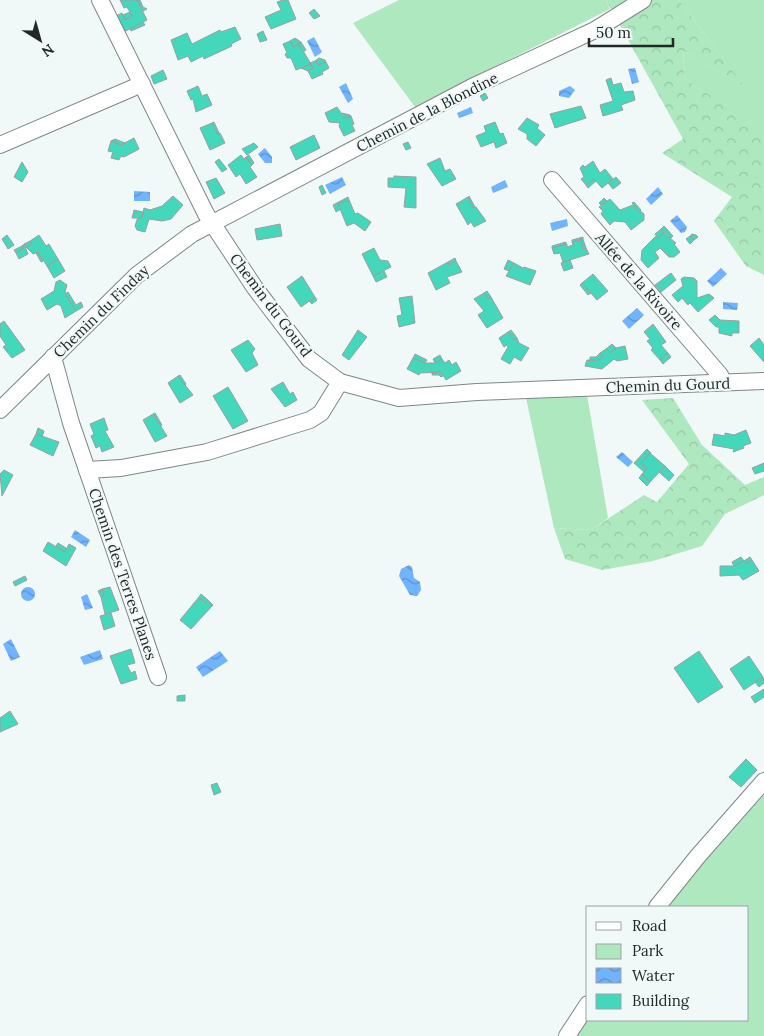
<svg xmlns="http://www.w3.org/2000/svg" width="764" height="1036" font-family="Lora,serif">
<defs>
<pattern id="forest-crowns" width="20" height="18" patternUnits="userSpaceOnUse" patternTransform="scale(1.25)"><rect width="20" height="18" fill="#aee8be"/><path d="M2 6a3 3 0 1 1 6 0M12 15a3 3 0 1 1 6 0" fill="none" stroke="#96c7a3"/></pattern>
<pattern id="water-waves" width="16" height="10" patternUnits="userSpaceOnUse" patternTransform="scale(1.25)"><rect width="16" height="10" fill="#70b3fe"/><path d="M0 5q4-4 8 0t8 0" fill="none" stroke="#5c92ce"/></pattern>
</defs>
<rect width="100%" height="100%" fill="#f1f8f8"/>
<!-- green -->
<g fill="#aee8be">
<path d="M 399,0 L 606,0 L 610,9 L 415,107 L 353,23 Z"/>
<path d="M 679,0 L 764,0 L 764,127 L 759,128 L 685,79 L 683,51 L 744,86 Z"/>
<path d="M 587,395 L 608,518 L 591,530 L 554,528 L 526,398 Z"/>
<path d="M 764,793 L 764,1036 L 576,1036 L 588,1018 L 748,1020 L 748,907 L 664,907 L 730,829 Z"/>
</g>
<!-- forest -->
<g fill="url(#forest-crowns)">
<path d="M 606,0 L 679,0 L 745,87 L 683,51 L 685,79 L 759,127 L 764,127 L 764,275 L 746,266 L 714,221 L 732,197 L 662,153 L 683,139 Z"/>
<path d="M 673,398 L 702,445 L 745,485 L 764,477 L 764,495 L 725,514 L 702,546 L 653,561 L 602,570 L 565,559 L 554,528 L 591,530 L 644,495 L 657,502 L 689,464 L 642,400 Z"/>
</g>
<!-- water -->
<g fill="url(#water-waves)">
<path d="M 314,37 L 322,52 L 315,57 L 307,41 Z"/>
<path d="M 635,68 L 639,82 L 632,84 L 628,69 Z"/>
<path d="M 346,83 L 353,99 L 348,103 L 339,87 Z"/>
<path d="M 570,86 L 575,90 L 569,98 L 559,96 L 559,91 Z"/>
<path d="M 471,107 L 473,113 L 459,118 L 457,113 Z"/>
<path d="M 265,148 L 272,157 L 272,163 L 265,163 L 258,154 Z"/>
<path d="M 342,177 L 346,185 L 330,194 L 325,185 Z"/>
<path d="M 505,180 L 508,187 L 493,193 L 491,187 Z"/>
<path d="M 658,187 L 663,194 L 651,205 L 646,199 Z"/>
<path d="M 134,191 L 150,192 L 150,201 L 134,201 Z"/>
<path d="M 677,215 L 687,227 L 685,232 L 681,233 L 670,221 Z"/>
<path d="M 567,219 L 568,226 L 552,231 L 550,223 Z"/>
<path d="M 721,268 L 727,274 L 713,287 L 707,281 Z"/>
<path d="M 723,302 L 738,303 L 737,310 L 723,309 Z"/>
<path d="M 637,308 L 644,315 L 629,329 L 622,321 Z"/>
<path d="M 622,452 L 633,462 L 628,467 L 616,457 Z"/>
<path d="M 75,530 L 90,540 L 86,547 L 71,537 Z"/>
<path d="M 409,565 L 412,567 L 414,578 L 420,582 L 421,590 L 417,596 L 410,595 L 399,576 L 401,569 Z"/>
<circle cx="28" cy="594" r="7"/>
<path d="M 87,594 L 93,608 L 85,610 L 81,597 Z"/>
<path d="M 11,639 L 20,657 L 11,661 L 3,644 Z"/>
<path d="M 100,650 L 103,659 L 84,665 L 80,657 Z"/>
<path d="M 220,651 L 228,661 L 203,677 L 196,667 Z"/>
</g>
<!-- building -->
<g fill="#43d7bc" stroke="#9aa09e">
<path d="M 120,0 L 137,0 L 147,20 L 122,33 L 114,17 L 122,13 L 125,20 L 132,16 L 127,7 L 124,8 Z"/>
<path d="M 137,0 L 140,0 L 143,7 L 147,9 L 143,11 Z"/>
<path d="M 283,0 L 288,0 L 296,19 L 271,29 L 265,17 L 281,10 L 277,2 Z"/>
<path d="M 314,9 L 320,16 L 314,19 L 309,13 Z"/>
<path d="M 130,12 L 132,16 L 125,20 L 123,15 Z"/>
<path d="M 143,22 L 145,25 L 131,31 L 130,29 Z"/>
<path d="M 235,27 L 241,39 L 231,44 L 232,46 L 204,59 L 203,56 L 191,62 L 188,56 L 178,60 L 171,40 L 187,33 L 192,44 L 220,30 L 221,32 Z"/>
<path d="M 263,31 L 267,40 L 260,42 L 257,34 Z"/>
<path d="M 295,38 L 301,42 L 293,47 L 290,41 Z"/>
<path d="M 290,41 L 293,47 L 299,44 L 311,64 L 296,70 L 291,58 L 287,58 L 285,54 L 287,53 L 283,44 Z"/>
<path d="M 301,42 L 306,50 L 303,52 L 299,44 Z"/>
<path d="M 319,58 L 325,60 L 326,62 L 319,65 L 315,61 Z"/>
<path d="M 315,61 L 319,65 L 326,62 L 329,68 L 322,72 L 323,74 L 312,79 L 308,71 L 313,68 L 310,63 Z"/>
<path d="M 311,64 L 313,68 L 308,71 L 301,68 Z"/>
<path d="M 163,70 L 167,79 L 154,84 L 151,76 Z"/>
<path d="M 611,78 L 613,85 L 621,83 L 624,92 L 633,91 L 635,100 L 621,105 L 623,110 L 603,116 L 600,105 L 613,101 L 606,80 Z"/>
<path d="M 198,86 L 202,96 L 207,94 L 212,105 L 196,112 L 193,99 L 191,100 L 187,91 Z"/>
<path d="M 485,93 L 488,98 L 483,101 L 480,96 Z"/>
<path d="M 581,106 L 586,118 L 555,128 L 550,114 Z"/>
<path d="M 337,107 L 344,117 L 351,116 L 354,124 L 352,125 L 355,131 L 344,136 L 339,126 L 340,123 L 329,122 L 325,113 Z"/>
<path d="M 342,113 L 350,115 L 351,116 L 346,118 Z"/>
<path d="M 527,118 L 539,125 L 537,128 L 545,135 L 536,146 L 527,139 L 527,134 L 518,129 Z"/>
<path d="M 214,122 L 219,133 L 217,134 L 212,123 Z"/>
<path d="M 495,122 L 500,134 L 503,133 L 507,143 L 496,148 L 494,142 L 481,147 L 476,136 L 486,132 L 484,126 Z"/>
<path d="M 212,123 L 217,134 L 220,133 L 225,143 L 210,150 L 200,128 Z"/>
<path d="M 314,135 L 320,148 L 296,160 L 290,147 Z"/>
<path d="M 134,138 L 139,149 L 124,157 L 121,156 L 119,160 L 111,158 L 113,152 L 108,151 L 111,141 L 121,145 Z"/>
<path d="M 115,139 L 125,143 L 121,145 L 111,141 Z"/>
<path d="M 408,142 L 411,148 L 406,150 L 403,144 Z"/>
<path d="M 254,143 L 258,147 L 247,155 L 242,149 Z"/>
<path d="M 241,155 L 244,159 L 246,157 L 252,165 L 250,167 L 257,177 L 246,184 L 240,174 L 236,177 L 228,165 Z"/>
<path d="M 249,155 L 254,163 L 252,165 L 246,157 Z"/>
<path d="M 440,158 L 445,171 L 450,169 L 456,179 L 442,186 L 427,164 Z"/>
<path d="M 219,159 L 227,169 L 222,172 L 215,162 Z"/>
<path d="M 593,161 L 600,173 L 605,169 L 613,179 L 602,188 L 594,179 L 586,185 L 581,179 L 584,177 L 580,168 L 583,165 L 585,167 Z"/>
<path d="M 22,162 L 28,172 L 22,182 L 14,177 Z"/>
<path d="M 394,176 L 416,177 L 416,208 L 404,207 L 406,188 L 388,187 L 388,178 L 394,178 Z"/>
<path d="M 616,177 L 621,183 L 613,189 L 608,183 Z"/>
<path d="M 216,178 L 225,193 L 214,199 L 206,182 Z"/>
<path d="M 594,179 L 596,181 L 588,188 L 586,185 Z"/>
<path d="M 322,185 L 326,193 L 322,195 L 319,187 Z"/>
<path d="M 173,196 L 183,205 L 171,219 L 162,221 L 149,219 L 145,232 L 137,230 L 135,226 L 138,217 L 142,218 L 144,208 L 150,210 L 162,206 Z"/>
<path d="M 469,196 L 475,207 L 473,208 L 468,197 Z"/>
<path d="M 348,197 L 350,202 L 346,201 L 338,204 L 341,209 L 336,212 L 333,205 Z"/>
<path d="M 468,197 L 473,208 L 476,207 L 486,221 L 474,227 L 471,222 L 468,225 L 456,204 Z"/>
<path d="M 604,198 L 607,201 L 601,205 L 599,203 Z"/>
<path d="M 610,199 L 620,210 L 633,205 L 644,214 L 644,220 L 631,230 L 625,222 L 614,221 L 610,225 L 601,214 L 603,211 L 599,207 Z"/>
<path d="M 346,201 L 350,202 L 355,214 L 358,213 L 371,222 L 365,231 L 354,223 L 347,226 L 338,204 Z"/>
<path d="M 634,202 L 641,210 L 639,212 L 632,203 Z"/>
<path d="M 134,210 L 143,212 L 142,218 L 132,218 Z"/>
<path d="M 280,224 L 282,236 L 257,240 L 255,229 Z"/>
<path d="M 664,226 L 673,236 L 671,238 L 661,229 Z"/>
<path d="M 661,229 L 664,233 L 658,238 L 655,234 Z"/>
<path d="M 664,233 L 676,243 L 674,244 L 680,252 L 674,257 L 669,257 L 660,248 L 655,252 L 659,258 L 648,268 L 641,260 L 642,250 L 656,236 L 658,238 Z"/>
<path d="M 692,234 L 696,235 L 698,237 L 694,240 L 690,236 Z"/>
<path d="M 7,235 L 14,245 L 8,249 L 2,239 Z"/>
<path d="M 39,235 L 46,246 L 49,244 L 58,259 L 47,266 L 38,252 L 33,254 L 26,247 L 32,244 L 30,241 Z"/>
<path d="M 690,236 L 694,240 L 690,244 L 686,239 Z"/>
<path d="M 583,237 L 583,239 L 572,242 L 572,240 Z"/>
<path d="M 580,239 L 583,239 L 586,248 L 583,249 Z"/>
<path d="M 581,240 L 583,249 L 586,248 L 589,254 L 563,262 L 560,253 L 554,254 L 552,248 L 567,244 L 567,247 L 573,245 L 572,242 Z"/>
<path d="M 30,241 L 32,244 L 26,247 L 24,244 Z"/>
<path d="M 566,242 L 566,244 L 552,248 L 552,246 Z"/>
<path d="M 24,244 L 28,254 L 19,259 L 16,253 L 23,249 L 22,246 Z"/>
<path d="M 22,246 L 23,249 L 16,253 L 14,250 Z"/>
<path d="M 374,248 L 380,260 L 388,261 L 391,267 L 373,276 L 362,254 Z"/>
<path d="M 38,252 L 43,261 L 41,262 L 36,253 Z"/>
<path d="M 455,258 L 456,261 L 449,265 L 448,262 Z"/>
<path d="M 58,259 L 65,271 L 54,278 L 47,266 Z"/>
<path d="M 508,260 L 514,263 L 509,271 L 504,269 Z"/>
<path d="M 570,260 L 573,268 L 564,271 L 561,263 Z"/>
<path d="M 456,261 L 462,272 L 447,277 L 450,283 L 436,290 L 428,273 L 448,262 L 449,265 Z"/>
<path d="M 514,263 L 523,268 L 524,267 L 536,271 L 530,285 L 506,276 Z"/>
<path d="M 384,271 L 387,277 L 376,282 L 373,276 Z"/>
<path d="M 671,273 L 676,280 L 661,292 L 655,285 Z"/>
<path d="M 593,274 L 608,291 L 597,300 L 582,283 Z"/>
<path d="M 302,276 L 315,297 L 301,307 L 287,287 Z"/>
<path d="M 684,277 L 694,278 L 697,281 L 697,298 L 709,294 L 714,298 L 698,312 L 690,303 L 688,305 L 682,298 L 678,302 L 672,295 L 683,286 L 681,279 Z"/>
<path d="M 60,280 L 67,285 L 65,292 L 76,311 L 65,318 L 61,306 L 57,304 L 47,310 L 41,299 L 54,291 L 56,282 Z"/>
<path d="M 582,283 L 591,293 L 588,295 L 580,285 Z"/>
<path d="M 487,291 L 491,297 L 489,299 L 484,293 Z"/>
<path d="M 68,292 L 76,305 L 81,302 L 83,307 L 76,311 L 65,294 Z"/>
<path d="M 484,293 L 489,299 L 491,297 L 503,318 L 487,328 L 478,315 L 484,311 L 474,299 Z"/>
<path d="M 412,296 L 415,323 L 399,327 L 397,316 L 402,315 L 399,298 Z"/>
<path d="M 315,297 L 317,300 L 312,304 L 309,301 Z"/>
<path d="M 715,315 L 720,320 L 739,321 L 739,333 L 732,333 L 732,336 L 719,333 L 719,327 L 716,327 L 709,320 Z"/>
<path d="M 4,321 L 25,350 L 12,358 L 3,347 L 6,345 L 0,336 L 0,324 Z"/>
<path d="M 653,324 L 666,342 L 661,345 L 668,353 L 660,360 L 651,350 L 653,348 L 647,341 L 650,339 L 644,332 Z"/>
<path d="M 358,330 L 367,337 L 349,360 L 342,355 Z"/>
<path d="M 511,330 L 517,338 L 514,340 L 508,332 Z"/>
<path d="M 508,332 L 514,340 L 517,338 L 519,343 L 529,348 L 521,361 L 514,357 L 510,364 L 501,359 L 508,347 L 507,345 L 504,347 L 499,338 Z"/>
<path d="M 759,338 L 764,345 L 764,362 L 750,346 Z"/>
<path d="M 248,340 L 255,349 L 252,353 L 258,365 L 246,372 L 231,350 Z"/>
<path d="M 612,344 L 616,348 L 610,353 L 606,349 Z"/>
<path d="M 625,346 L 628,359 L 617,361 L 614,359 L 602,369 L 585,366 L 587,360 L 598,360 L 603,356 L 600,353 L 606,349 L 610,353 L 616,348 Z"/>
<path d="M 600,353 L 603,356 L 598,360 L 590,360 L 590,357 L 596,357 Z"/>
<path d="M 668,353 L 671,357 L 663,364 L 660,360 Z"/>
<path d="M 415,354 L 427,360 L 425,363 L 413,358 Z"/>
<path d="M 440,355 L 442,359 L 435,363 L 433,359 Z"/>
<path d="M 413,358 L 425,363 L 435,363 L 442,359 L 445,363 L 449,360 L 452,365 L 456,362 L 461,371 L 446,380 L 441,372 L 420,373 L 419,375 L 407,369 Z"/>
<path d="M 441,372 L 443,376 L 441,377 L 439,375 L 432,375 L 432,373 Z"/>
<path d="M 180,375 L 186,384 L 184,386 L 178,376 Z"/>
<path d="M 178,376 L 193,395 L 180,403 L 168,383 Z"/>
<path d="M 283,382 L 290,394 L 293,392 L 297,400 L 285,407 L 271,389 Z"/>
<path d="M 228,387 L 248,421 L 233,429 L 213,396 Z"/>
<path d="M 155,413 L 162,425 L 160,426 L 153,414 Z"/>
<path d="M 153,414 L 167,436 L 155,442 L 143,420 Z"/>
<path d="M 104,418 L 108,430 L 105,431 L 114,447 L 102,452 L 100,446 L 96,448 L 91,436 L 94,434 L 90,424 Z"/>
<path d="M 38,428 L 44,431 L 42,437 L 36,434 Z"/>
<path d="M 746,430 L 751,443 L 743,446 L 744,448 L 733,452 L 734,449 L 712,445 L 714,434 L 725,436 L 725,433 L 734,435 Z"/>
<path d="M 36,434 L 59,442 L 53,456 L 30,445 Z"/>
<path d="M 647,449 L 651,453 L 641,463 L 647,469 L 644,472 L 634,463 Z"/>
<path d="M 650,453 L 665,466 L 650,482 L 642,474 L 647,469 L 641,463 Z"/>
<path d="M 764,463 L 764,471 L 755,474 L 752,468 Z"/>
<path d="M 665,466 L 674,475 L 669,481 L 659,472 Z"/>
<path d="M 4,470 L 13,475 L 2,496 L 0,474 Z"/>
<path d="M 642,474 L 650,482 L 647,486 L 639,478 Z"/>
<path d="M 48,542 L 65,552 L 69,544 L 76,548 L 66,566 L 43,551 Z"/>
<path d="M 58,543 L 66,548 L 65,552 L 56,546 Z"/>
<path d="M 741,557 L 744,561 L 734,566 L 732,562 Z"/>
<path d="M 750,557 L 752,560 L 746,564 L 744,561 Z"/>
<path d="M 752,560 L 759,571 L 743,580 L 739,575 L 720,576 L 720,566 L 734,566 L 744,561 L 746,564 Z"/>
<path d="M 25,576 L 27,580 L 15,586 L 13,582 Z"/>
<path d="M 110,587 L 119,610 L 105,614 L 101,597 L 104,596 L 102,589 Z"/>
<path d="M 102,589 L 104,596 L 101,597 L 98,591 Z"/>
<path d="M 201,594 L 208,600 L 205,603 L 199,597 Z"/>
<path d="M 199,597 L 205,603 L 208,600 L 213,605 L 191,629 L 180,620 Z"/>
<path d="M 111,613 L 115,626 L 104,630 L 100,616 Z"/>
<path d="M 131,649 L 135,663 L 127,665 L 131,673 L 135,671 L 137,679 L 121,684 L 110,656 Z"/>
<path d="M 699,651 L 723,687 L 698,703 L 674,668 Z"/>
<path d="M 749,656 L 763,677 L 744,690 L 730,669 Z"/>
<path d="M 763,677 L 764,683 L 759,687 L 755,682 Z"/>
<path d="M 764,689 L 764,697 L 755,703 L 751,697 Z"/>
<path d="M 185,695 L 185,701 L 177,701 L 177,696 Z"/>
<path d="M 10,711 L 18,724 L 0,732 L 0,718 Z"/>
<path d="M 746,759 L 757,770 L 741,787 L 729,777 Z"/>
<path d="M 217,783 L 221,792 L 214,795 L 211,785 Z"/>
</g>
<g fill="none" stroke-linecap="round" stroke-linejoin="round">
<defs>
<g id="minor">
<path d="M 100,0 L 206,214 L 255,288 L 309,359 L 340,382 L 399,398 L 477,392 L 764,381"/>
<path d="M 0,145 L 142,84"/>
<path d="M 552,180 L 720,375 L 723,382"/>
<path d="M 53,357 L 71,423 L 158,677"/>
<path d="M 0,410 L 137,275 L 192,234 L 472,87 L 595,30 L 643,0"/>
<path d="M 87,470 L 121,468 L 207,452 L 310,420 L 321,413 L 340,382"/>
<path d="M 657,907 L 698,856 L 764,781"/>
<path d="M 567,1036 L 588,1004"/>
</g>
</defs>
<!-- minor casing -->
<use href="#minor" stroke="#808687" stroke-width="18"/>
<!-- minor -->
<use href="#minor" stroke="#fff" stroke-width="16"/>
</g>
<g text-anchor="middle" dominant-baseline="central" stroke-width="4.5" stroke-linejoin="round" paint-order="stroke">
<!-- street labels -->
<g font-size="15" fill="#242727" stroke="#f1f8f8">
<text transform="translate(427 112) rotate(-27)">Chemin de la Blondine</text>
<text transform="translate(639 281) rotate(49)">Allée de la Rivoire</text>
<text transform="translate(271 305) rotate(53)">Chemin du Gourd</text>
<text transform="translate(101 311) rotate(-44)">Chemin du Finday</text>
<text transform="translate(668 385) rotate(-2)">Chemin du Gourd</text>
<text transform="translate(123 574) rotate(71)">Chemin des Terres Planes</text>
</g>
</g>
<!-- legend -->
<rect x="586" y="906" width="162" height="115" fill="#f1f8f8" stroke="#9fa4a4"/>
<rect x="596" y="922" width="25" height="8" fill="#ffffff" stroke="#9fa4a4"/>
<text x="632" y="931" font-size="15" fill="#242727">Road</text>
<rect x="596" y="944" width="25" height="15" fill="#aee8be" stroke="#9fa4a4"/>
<text x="632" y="956" font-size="15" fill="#242727">Park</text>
<rect x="596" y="968" width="25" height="15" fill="url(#water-waves)" stroke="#9fa4a4"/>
<text x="632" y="981" font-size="15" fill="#242727">Water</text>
<rect x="596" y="994" width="25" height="15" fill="#43d7bc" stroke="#9fa4a4"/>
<text x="632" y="1006" font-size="15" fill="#242727">Building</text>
<!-- north arrow -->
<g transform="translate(40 40) rotate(143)" stroke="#f1f8f8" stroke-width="4" paint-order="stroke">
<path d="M0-4L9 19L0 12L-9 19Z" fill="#242727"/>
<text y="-8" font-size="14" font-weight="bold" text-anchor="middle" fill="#242727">N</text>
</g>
<!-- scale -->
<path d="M589 38v8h84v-8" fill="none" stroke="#242727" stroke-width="2.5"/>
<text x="596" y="38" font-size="15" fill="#242727" stroke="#f1f8f8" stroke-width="4" paint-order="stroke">50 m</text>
</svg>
